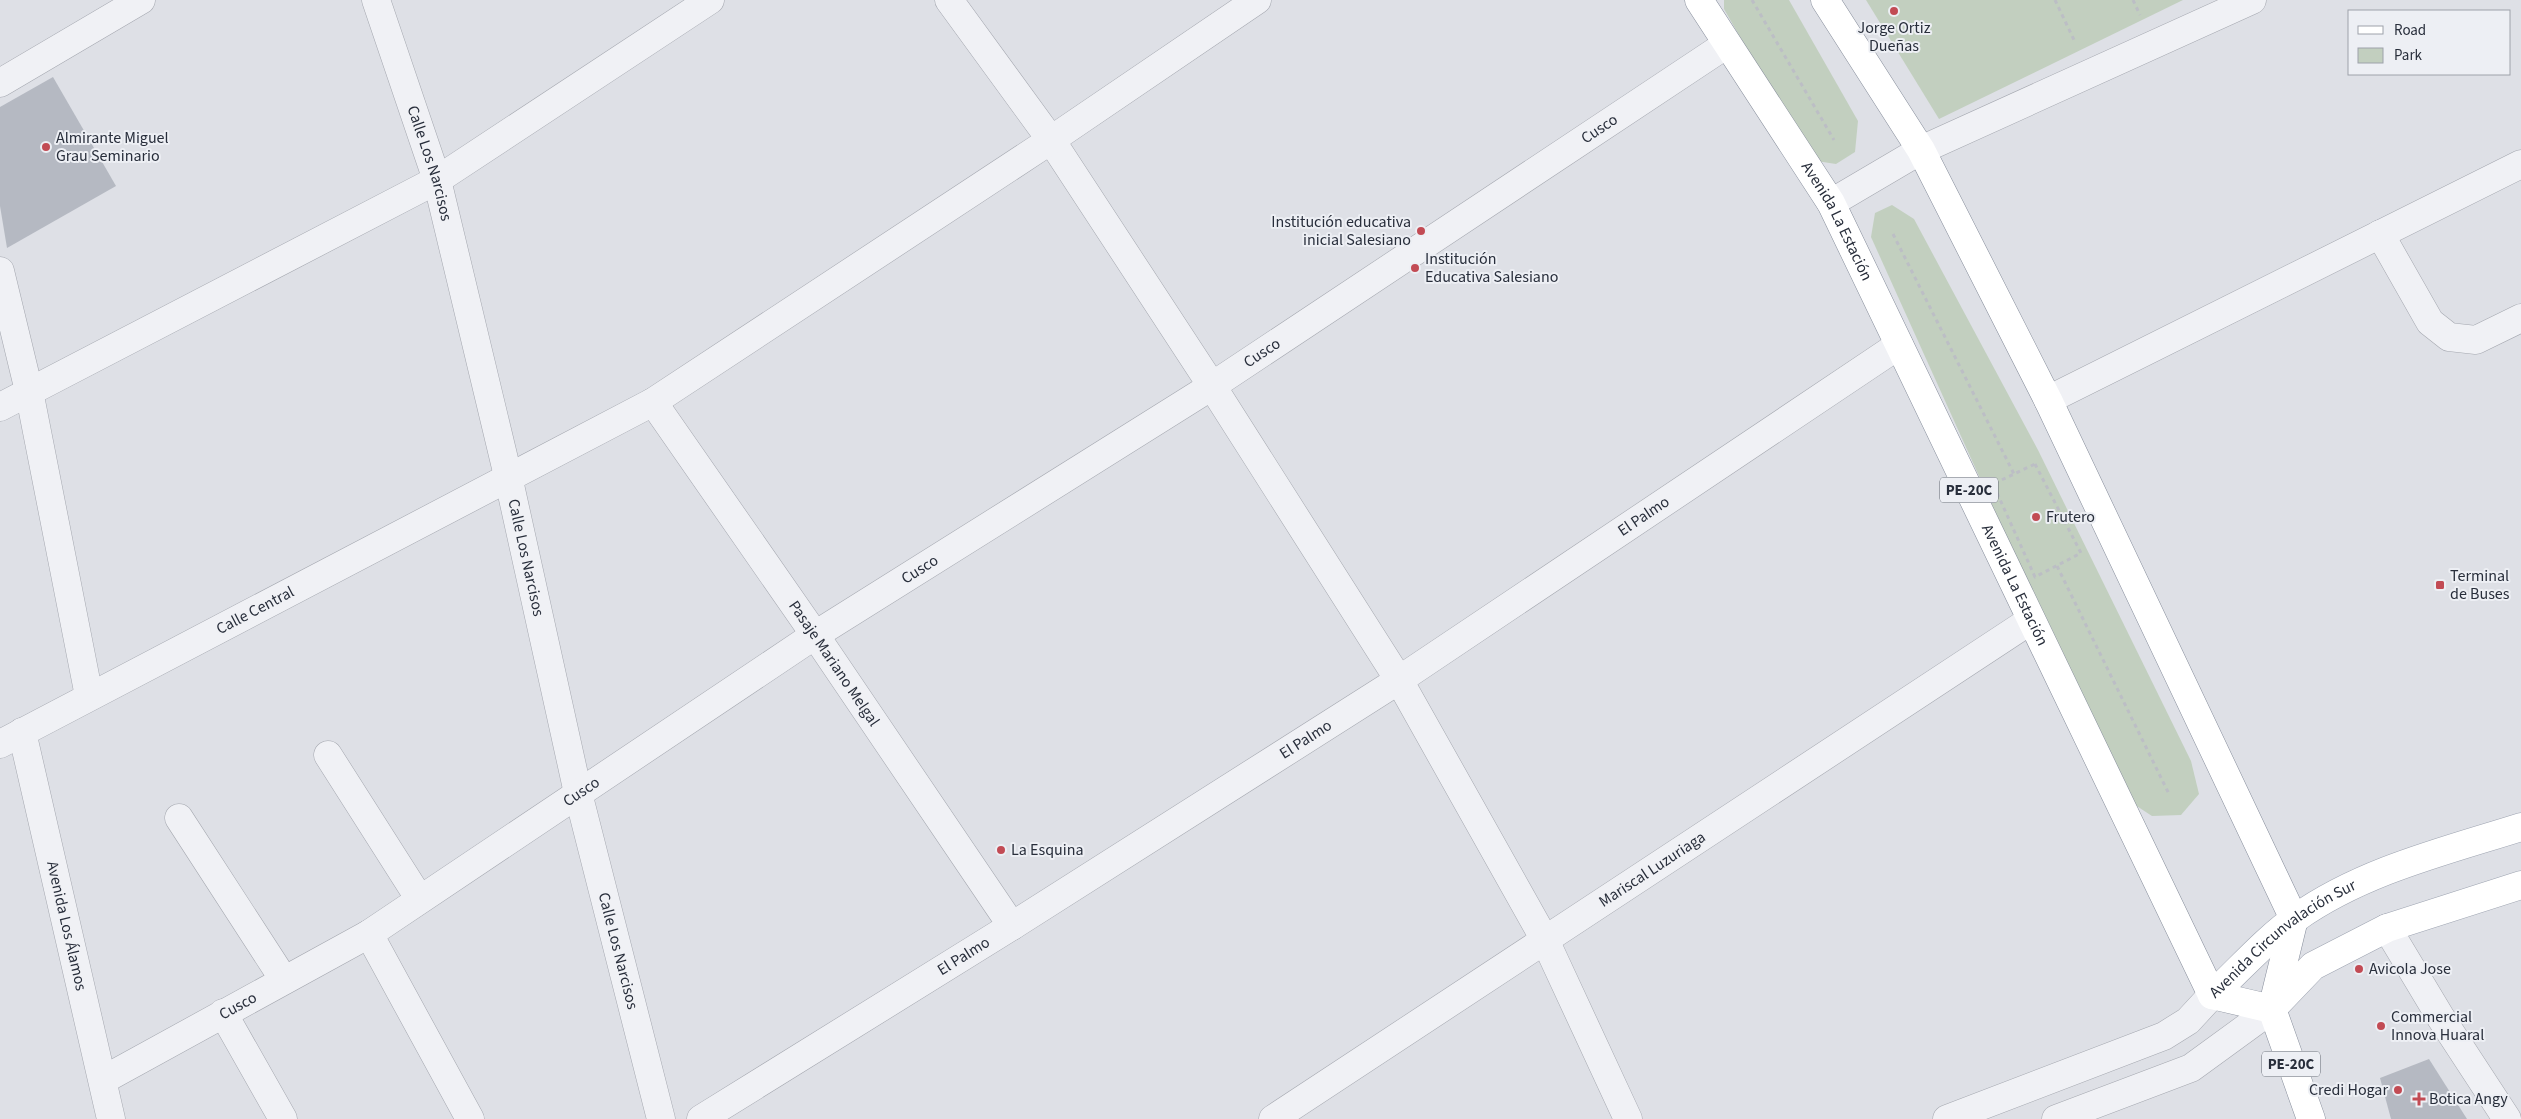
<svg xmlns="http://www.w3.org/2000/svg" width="2521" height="1119" font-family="'Source Sans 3',sans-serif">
<rect width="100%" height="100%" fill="#dee0e6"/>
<!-- green -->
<g fill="#c2cfbf">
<path d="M 1724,0 L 1789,0 L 1858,121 L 1855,152 L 1836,164 L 1810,160 L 1724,9 Z"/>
<path d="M 1866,0 L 2183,0 L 1939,119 Z"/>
<path d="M 1892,205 L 1914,219 L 2038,450 L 2191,761 L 2199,794 L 2181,815 L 2152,816 L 2129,801 L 2035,600 L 1871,237 L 1875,213 Z"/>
</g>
<!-- building -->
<g fill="#b5b9c2">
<path d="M 53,77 L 116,186 L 7,248 L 0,206 L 0,107 Z"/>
<path d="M 2429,1059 L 2467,1119 L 2391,1119 L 2380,1078 Z"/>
</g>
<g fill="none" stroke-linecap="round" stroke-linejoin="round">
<defs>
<g id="minor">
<path id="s1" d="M 376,0 L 437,180 L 508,476 L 578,793 L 661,1119"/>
<path d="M 949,0 L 1051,140 L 1212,386 L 1399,680 L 1545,940 L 1628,1119"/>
<path d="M 0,83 L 141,0"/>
<path d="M 1831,203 L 1921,150 L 2252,0"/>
<path d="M 2380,234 L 2430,322 L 2449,337 L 2476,340 L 2521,318"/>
<path d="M 0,271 L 29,391 L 89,696"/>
<path d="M 2048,400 L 2521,164"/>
<path id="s2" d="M 653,402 L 815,635 L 1012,926"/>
<path d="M 0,407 L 437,180 L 710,0"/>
<path id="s3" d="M 22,732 L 111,1119"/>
<path id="s4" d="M 0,744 L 653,402 L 1051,140 L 1257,0"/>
<path d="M 328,755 L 419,898"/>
<path d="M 179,818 L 284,980"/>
<path d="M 2387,928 L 2441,1018 L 2507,1119"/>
<path d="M 369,934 L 470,1119"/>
<path d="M 223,1013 L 283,1119"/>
<path id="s5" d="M 103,1080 L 369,934 L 815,635 L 1212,386 L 1727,44"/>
<path id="s6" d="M 701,1119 L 1012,926 L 1399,680 L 1899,345"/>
<path id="s7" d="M 1273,1119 L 2031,620"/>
<path d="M 1947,1119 L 2164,1036 L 2188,1021 L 2212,995"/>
<path d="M 2056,1119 L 2191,1068 L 2272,1009"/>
</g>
<g id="major">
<path id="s8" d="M 2212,995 C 2237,972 2268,937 2296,918 C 2362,871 2445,851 2521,827"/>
<path d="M 2272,1009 L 2313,966 L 2387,928 L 2521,885"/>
</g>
<g id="highway">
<path id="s9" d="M 1699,0 L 1831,203 L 2212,995 L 2272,1009"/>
<path d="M 1825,0 L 1921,150 L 2048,400 L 2294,919 L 2272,1009 L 2311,1119"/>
</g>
</defs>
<!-- minor casing -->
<use href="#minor" stroke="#a4a7af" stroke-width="29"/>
<!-- major casing -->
<use href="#major" stroke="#9ea4b1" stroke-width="29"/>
<!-- highway casing -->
<use href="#highway" stroke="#868d9b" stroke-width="29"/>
<!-- path -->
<g stroke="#bcbec5" stroke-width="3" stroke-dasharray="4 4" stroke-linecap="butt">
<path d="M 1752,0 L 1834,140"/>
<path d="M 2055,0 L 2075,42"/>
<path d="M 2133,0 L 2140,15"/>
<path d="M 1893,234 L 2014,474"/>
<path d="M 2035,464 L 2081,553 L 2035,577 L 1993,484 Z"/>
<path d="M 2057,566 L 2169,794"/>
</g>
<!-- minor -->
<use href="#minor" stroke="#f0f1f5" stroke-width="28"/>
<!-- major -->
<use href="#major" stroke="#fff" stroke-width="28"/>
<!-- highway -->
<use href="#highway" stroke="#fff" stroke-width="28"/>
</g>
<!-- markers -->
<g fill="#c24b54" stroke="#edeff4" stroke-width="2">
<circle cx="1894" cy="11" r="5"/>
<circle cx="46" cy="147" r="5"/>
<circle cx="1421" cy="231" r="5"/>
<circle cx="1415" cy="268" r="5"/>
<circle cx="2036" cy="517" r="5"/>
<rect x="2435" y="580" width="10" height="10" rx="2.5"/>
<circle cx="1001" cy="850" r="5"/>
<circle cx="2359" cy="969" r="5"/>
<circle cx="2381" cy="1026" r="5"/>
<circle cx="2398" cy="1090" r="5"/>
<path d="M2416.5 1091.5h5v5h5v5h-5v5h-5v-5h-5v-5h5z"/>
</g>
<g text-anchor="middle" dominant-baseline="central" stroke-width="4" stroke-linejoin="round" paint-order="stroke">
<!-- shield labels -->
<g fill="#edeff4" stroke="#636872" stroke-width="1">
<rect x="1940" y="477.5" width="58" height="25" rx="4"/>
<rect x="2262" y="1051.5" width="58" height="25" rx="4"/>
</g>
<g font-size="15" font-weight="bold" fill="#282e3b">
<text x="1969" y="490">PE-20C</text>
<text x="2291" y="1064">PE-20C</text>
</g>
<!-- poi labels -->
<g font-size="16" fill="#282e3b" stroke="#edeff4" text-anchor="start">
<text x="1894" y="28" text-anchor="middle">Jorge Ortiz<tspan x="1894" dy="18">Dueñas</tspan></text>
<text x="56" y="138">Almirante Miguel<tspan x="56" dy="18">Grau Seminario</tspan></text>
<text x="1411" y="222" text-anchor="end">Institución educativa<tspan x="1411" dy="18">inicial Salesiano</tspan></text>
<text x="1425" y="259">Institución<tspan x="1425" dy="18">Educativa Salesiano</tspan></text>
<text x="2046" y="517">Frutero</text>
<text x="2450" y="576">Terminal<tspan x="2450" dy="18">de Buses</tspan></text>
<text x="1011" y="850">La Esquina</text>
<text x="2369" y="969">Avicola Jose</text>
<text x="2391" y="1017">Commercial<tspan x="2391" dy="18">Innova Huaral</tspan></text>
<text x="2388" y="1090" text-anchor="end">Credi Hogar</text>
<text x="2429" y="1099">Botica Angy</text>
</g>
<!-- street labels -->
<g font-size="16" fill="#282e3b" stroke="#edeff4">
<text stroke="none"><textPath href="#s5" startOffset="1774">Cusco</textPath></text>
<text stroke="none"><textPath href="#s1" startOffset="172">Calle Los Narcisos</textPath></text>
<text stroke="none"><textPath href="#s9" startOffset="261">Avenida La Estación</textPath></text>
<text stroke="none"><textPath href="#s5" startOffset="1369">Cusco</textPath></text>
<text stroke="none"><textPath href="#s6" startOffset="1119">El Palmo</textPath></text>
<text stroke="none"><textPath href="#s1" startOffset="578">Calle Los Narcisos</textPath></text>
<text stroke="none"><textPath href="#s5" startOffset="964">Cusco</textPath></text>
<text stroke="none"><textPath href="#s9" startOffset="666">Avenida La Estación</textPath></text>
<text stroke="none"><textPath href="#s4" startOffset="288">Calle Central</textPath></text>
<text stroke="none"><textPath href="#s2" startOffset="318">Pasaje Mariano Melgal</textPath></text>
<text stroke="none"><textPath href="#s6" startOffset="714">El Palmo</textPath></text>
<text stroke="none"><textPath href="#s5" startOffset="559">Cusco</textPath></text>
<text stroke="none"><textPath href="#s7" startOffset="454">Mariscal Luzuriaga</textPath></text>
<text stroke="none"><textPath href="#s3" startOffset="199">Avenida Los Álamos</textPath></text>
<text stroke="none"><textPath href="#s8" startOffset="91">Avenida Circunvalación Sur</textPath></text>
<text stroke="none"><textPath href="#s1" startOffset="982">Calle Los Narcisos</textPath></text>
<text stroke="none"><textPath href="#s6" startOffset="309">El Palmo</textPath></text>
<text stroke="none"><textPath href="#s5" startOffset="154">Cusco</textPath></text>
</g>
</g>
<!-- legend -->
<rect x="2348" y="10" width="162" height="65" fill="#edeff4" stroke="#9ea2aa"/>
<rect x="2358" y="26" width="25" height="8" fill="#ffffff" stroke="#9ea2aa"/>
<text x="2394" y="35" font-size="15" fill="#282e3b">Road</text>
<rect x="2358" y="48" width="25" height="15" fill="#c2cfbf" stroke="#9ea2aa"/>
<text x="2394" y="60" font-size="15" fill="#282e3b">Park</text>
</svg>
